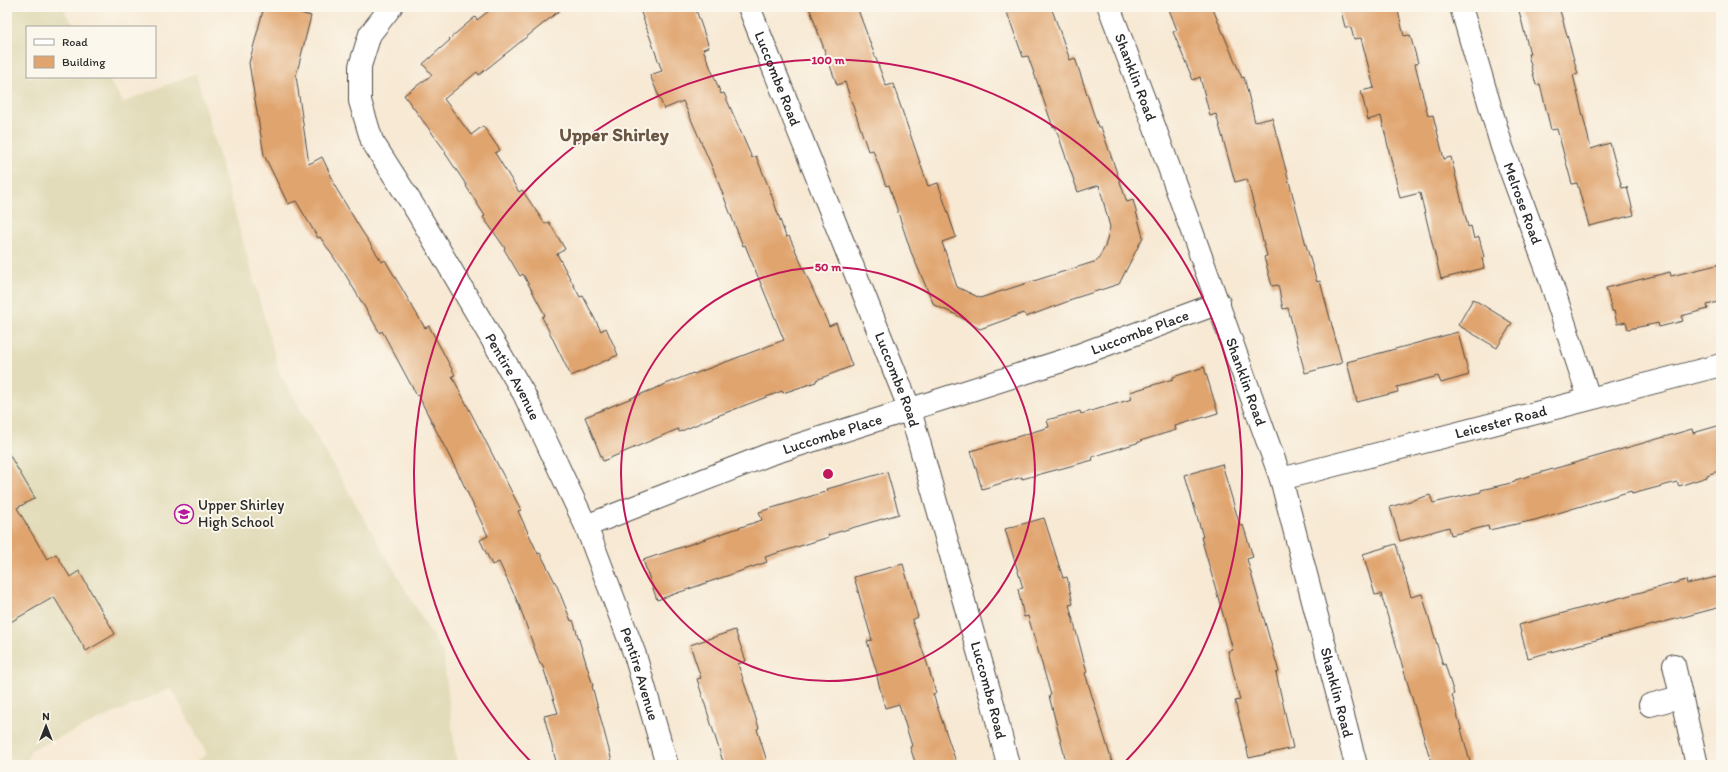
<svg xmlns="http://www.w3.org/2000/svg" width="1728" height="772" font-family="Itim,sans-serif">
<rect width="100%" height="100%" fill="#fbf7ec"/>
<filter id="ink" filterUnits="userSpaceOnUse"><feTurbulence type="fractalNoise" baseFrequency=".025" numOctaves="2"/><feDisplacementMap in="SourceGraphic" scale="8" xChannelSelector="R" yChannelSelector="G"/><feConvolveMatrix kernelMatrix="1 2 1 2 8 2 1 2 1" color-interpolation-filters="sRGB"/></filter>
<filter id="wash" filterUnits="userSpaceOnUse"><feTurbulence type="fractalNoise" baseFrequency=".012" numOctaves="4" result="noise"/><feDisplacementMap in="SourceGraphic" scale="16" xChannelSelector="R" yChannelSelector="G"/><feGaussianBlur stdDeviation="0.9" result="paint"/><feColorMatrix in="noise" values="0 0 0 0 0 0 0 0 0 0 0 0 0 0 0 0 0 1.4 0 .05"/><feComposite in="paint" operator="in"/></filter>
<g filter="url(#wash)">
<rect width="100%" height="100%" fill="#f7e9d4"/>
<!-- built -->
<path fill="#e2dcba" d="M 7,7 L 68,7 L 65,12 L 75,27 L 27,27 L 27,77 L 107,77 L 123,102 L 196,73 L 280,374 L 443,654 L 457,765 L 191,765 L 207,754 L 171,688 L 31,750 L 26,765 L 7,765 Z"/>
<g id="blocks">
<!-- building -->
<g fill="#e0a46e">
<path d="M 264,7 L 278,7 L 311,16 L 296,76 L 309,164 L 322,157 L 334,182 L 333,183 L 360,228 L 382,262 L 385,260 L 425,328 L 429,326 L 455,375 L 452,376 L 521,510 L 518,511 L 538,554 L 540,553 L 557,586 L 571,621 L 573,620 L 593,686 L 592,686 L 613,765 L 557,765 L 544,716 L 558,713 L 542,664 L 540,664 L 519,605 L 499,562 L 492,565 L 480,540 L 488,536 L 461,479 L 418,395 L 417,396 L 382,331 L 380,333 L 345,274 L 320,237 L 318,238 L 296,201 L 288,204 L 264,155 L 249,63 Z"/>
<path d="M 494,7 L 564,7 L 479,75 L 477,72 L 444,99 L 471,135 L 483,126 L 500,150 L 495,153 L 519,192 L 522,190 L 545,224 L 549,222 L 565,249 L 557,254 L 580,297 L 583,296 L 601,331 L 606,328 L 618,355 L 571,376 L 542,317 L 545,315 L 523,274 L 520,276 L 504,249 L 505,248 L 483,217 L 485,216 L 466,186 L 467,186 L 445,153 L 446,152 L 404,95 L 432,75 L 423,64 L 450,40 L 449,39 L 475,17 L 477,20 Z"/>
<path d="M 639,7 L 695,7 L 709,47 L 703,49 L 721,94 L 724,93 L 752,158 L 756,156 L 769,188 L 786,237 L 789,236 L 829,326 L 836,323 L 852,366 L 816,380 L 816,382 L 783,393 L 782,391 L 712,418 L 679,432 L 678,429 L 603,461 L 585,417 L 693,373 L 694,374 L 784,340 L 745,245 L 743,246 L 713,169 L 683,101 L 664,109 L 650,75 L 662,71 Z"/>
<path d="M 809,7 L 857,7 L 886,86 L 893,84 L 928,186 L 938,183 L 956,237 L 942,242 L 957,287 L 980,298 L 1097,261 L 1105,247 L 1110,227 L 1099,185 L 1078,192 L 1055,126 L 1053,127 L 1028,56 L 1023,57 L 1005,7 L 1051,7 L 1070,60 L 1075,58 L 1098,127 L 1101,127 L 1127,202 L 1133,200 L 1143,237 L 1119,284 L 1069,300 L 1069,301 L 1026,317 L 1024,313 L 980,329 L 957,315 L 934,305 L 911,252 L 889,185 L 886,186 L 873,150 L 868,151 L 845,82 L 837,85 Z"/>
<path d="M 1168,7 L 1212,7 L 1242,78 L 1244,77 L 1255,122 L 1272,118 L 1306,245 L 1317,282 L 1320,281 L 1342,363 L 1305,373 L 1288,308 L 1283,309 L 1278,285 L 1272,286 L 1264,257 L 1267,256 L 1247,179 L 1235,182 L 1216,114 L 1210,116 L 1200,77 L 1193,80 L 1173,32 L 1177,30 Z"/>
<path d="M 1340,7 L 1397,7 L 1404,36 L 1410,35 L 1418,63 L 1415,64 L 1428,116 L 1433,115 L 1444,159 L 1451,157 L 1468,227 L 1471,226 L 1474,239 L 1479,237 L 1484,257 L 1482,258 L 1484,268 L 1441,279 L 1420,193 L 1400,198 L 1381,116 L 1368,120 L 1361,91 L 1374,88 L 1361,38 L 1354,39 L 1351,28 L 1345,27 Z"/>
<path d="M 1518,7 L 1559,7 L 1578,74 L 1573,75 L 1591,149 L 1610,143 L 1622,188 L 1627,187 L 1634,215 L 1589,226 L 1577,183 L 1572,184 L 1557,129 L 1551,130 L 1540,84 L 1536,85 L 1528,54 L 1530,54 Z"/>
<path d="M 1721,264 L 1721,301 L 1707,305 L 1708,309 L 1681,316 L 1683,321 L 1659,327 L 1658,323 L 1654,324 L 1628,329 L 1626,322 L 1617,324 L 1614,311 L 1612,311 L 1606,288 L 1670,272 L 1671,276 Z"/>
<path d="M 1473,299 L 1512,323 L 1497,348 L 1458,325 Z"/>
<path d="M 1458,332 L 1469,375 L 1441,383 L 1438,376 L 1397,387 L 1398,392 L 1357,402 L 1347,362 Z"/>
<path d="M 1204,367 L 1218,413 L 1175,426 L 1176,430 L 1140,441 L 1140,442 L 1092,457 L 1093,460 L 1022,479 L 1022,477 L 982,489 L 971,451 L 1049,427 L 1047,420 L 1080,411 L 1081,414 L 1132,399 L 1130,392 L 1173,379 L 1173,377 Z"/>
<path d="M 1721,425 L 1721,470 L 1707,475 L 1707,477 L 1679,486 L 1677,482 L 1632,494 L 1631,491 L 1535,520 L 1489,530 L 1488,526 L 1451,535 L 1449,527 L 1400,541 L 1390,507 L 1430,495 L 1433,503 L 1481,492 L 1481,490 L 1515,482 L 1515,480 L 1692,429 L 1693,433 Z"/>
<path d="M 7,451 L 35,498 L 17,508 L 47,559 L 56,554 L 70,577 L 79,571 L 115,634 L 86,651 L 54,597 L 7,624 Z"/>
<path d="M 1222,464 L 1240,526 L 1243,525 L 1253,557 L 1247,559 L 1279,672 L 1276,673 L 1293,748 L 1249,758 L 1235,701 L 1240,700 L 1228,651 L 1233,650 L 1201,537 L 1203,537 L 1185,475 Z"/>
<path d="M 887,472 L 899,514 L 828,535 L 829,537 L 765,557 L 767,562 L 657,600 L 643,560 L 762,520 L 759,512 L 828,491 L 827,489 Z"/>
<path d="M 1044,518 L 1063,578 L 1067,577 L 1073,604 L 1069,605 L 1087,672 L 1085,673 L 1113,765 L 1067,765 L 1049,696 L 1051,695 L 1028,616 L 1024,617 L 1018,589 L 1023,588 L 1005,529 Z"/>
<path d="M 1396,544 L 1411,597 L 1422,594 L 1443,665 L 1445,664 L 1454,694 L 1452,695 L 1470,762 L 1459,765 L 1432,765 L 1381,594 L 1375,595 L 1363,554 Z"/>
<path d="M 903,564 L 918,617 L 912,620 L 927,663 L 936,693 L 933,694 L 957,765 L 916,765 L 910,747 L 912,746 L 899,704 L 885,708 L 877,677 L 878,676 L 867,641 L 872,640 L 854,577 Z"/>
<path d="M 1721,576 L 1721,607 L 1528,658 L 1519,625 L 1686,580 L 1687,584 Z"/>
<path d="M 735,630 L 746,661 L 738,664 L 759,728 L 757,729 L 768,765 L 724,765 L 697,679 L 701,678 L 690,645 Z"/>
</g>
</g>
</g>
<g filter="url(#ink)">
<use href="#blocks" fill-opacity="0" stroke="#4a4844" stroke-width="1"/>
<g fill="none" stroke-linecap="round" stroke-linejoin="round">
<defs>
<g id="street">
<path id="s1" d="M 391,7 L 370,34 L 360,66 L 360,101 L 372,141 L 416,210 L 524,394 L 586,526 L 635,655 L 667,765"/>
<path id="s2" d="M 749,7 L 910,410 L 993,704 L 1008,765"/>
<path id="s3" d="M 1109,7 L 1153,123 L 1281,479 L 1356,765"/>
<path id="s4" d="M 1461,7 L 1502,147 L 1547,270 L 1589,398"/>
<path id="s5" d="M 1281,479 L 1721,365"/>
<path id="s6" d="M 586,526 L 770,454 L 1065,360 L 1219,303"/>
<path d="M 1674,665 L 1697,765"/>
<path d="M 1650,705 L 1680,697"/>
</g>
</defs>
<!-- street casing -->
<use href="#street" stroke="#4a4844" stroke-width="24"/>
<!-- street -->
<use href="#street" stroke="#fff" stroke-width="22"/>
</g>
</g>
<!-- distance rings -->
<g fill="none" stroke="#c2185b" stroke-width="2">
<circle cx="828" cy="474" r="207"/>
<path d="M533 764A414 414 0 1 1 1123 764"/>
</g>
<!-- icons -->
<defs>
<symbol id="school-ring" viewBox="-11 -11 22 22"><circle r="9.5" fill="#fbf7ec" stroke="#b5179e" stroke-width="1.5"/><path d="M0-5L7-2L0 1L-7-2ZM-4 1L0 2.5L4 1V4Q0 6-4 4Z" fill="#b5179e"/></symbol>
</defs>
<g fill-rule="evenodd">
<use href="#school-ring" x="173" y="503" width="22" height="22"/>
</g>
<g text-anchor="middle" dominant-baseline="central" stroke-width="4" stroke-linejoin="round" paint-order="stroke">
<!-- street labels -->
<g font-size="15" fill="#2b2b2b" stroke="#fbf7ec">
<text stroke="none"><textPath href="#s3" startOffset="75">Shanklin Road</textPath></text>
<text stroke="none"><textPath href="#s2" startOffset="77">Luccombe Road</textPath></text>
<text stroke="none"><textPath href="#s4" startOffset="206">Melrose Road</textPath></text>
<text stroke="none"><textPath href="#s6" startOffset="587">Luccombe Place</textPath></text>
<text stroke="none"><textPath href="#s1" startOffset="419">Pentire Avenue</textPath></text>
<text stroke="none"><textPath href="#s2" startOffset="401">Luccombe Road</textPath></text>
<text stroke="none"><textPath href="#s3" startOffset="399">Shanklin Road</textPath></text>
<text stroke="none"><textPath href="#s5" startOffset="227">Leicester Road</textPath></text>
<text stroke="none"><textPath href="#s6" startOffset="263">Luccombe Place</textPath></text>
<text stroke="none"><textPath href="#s1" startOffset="743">Pentire Avenue</textPath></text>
<text stroke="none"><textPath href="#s2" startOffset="725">Luccombe Road</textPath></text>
<text stroke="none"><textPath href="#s3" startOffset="723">Shanklin Road</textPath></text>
</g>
<!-- poi labels -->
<g font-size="15" fill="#2b2b2b" stroke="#fbf7ec" text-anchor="start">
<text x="198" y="505">Upper Shirley<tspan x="198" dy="17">High School</tspan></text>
</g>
<!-- district labels -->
<g font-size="19" font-weight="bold" fill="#6a5542" stroke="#fbf7ec">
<text x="614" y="134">Upper Shirley</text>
</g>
</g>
<circle cx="828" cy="474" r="6" fill="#c2185b" stroke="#fbf7ec" stroke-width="2"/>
<g font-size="12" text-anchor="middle" font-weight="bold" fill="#c2185b" stroke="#fbf7ec" stroke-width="4" stroke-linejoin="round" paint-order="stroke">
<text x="828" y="64">100 m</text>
<text x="828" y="271">50 m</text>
</g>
<!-- margin -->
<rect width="1728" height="772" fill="none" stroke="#fbf7ec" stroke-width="24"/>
<!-- legend -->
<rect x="26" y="26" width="130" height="52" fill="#fbf7ec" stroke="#a8a59f"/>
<rect x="34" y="39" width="20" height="6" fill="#ffffff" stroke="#a8a59f"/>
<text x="62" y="46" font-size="12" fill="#2b2b2b">Road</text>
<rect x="34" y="56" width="20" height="12" fill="#e0a46e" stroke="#a8a59f"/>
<text x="62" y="66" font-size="12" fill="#2b2b2b">Building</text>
<!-- north arrow -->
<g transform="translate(46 726)" stroke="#fbf7ec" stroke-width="3" paint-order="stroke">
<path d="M0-3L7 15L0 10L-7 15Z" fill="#2b2b2b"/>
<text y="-6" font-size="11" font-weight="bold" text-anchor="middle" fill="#2b2b2b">N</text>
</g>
</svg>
